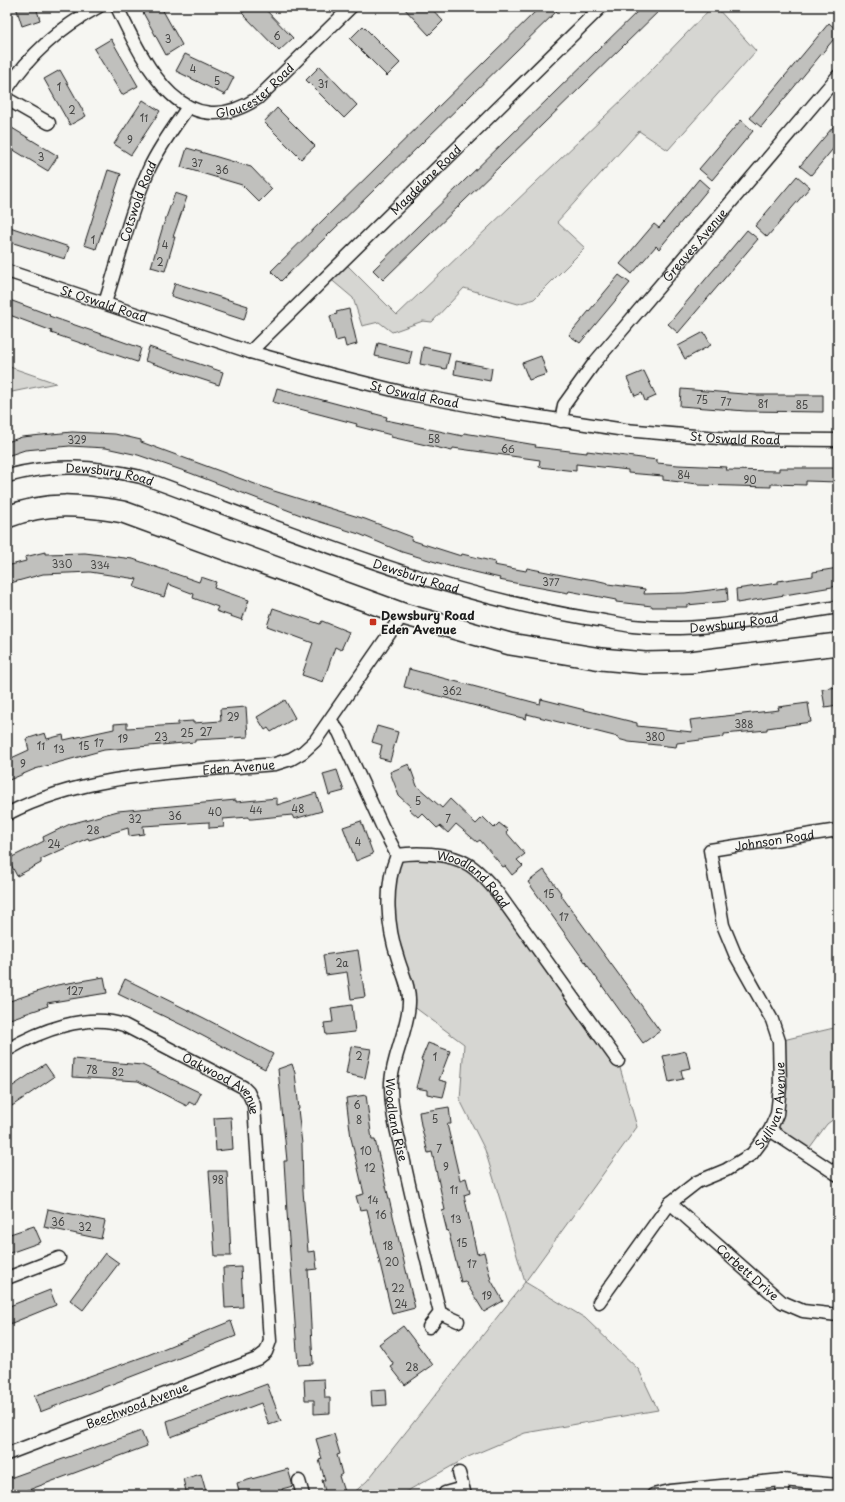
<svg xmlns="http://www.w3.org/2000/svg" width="845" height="1502" font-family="'Playpen Sans',sans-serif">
<rect width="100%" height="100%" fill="#f6f6f2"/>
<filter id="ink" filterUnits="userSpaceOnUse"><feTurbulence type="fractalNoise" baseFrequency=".025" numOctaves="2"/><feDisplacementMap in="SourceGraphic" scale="8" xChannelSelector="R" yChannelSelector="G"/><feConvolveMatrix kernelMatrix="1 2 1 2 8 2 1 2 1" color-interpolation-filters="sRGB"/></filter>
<g filter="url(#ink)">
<!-- green -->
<g fill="#d6d6d2" stroke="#797977">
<path d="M 712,7 L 716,7 L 756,51 L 668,150 L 639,131 L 557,222 L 585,248 L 534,299 L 518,304 L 464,288 L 432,322 L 423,321 L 392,332 L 379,322 L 362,326 L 353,298 L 328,277 L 343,261 L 397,315 L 626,96 Z"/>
<path d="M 7,366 L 56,383 L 7,393 Z"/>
<path d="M 397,855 L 450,856 L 481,874 L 618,1061 L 637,1127 L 525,1282 L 585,1318 L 639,1370 L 658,1410 L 525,1433 L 468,1457 L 400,1495 L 351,1495 L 367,1481 L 525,1282 L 485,1150 L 460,1100 L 464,1044 L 409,1003 L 390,927 Z"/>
<path d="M 838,1027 L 838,1116 L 827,1124 L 805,1154 L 770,1130 L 779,1041 Z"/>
</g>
<!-- building -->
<g fill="#c0c0bd" stroke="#1c1c1c">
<path d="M 16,7 L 36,7 L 40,20 L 22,26 Z"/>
<path d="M 140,7 L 161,7 L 182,45 L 166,55 Z"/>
<path d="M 249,7 L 263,7 L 293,38 L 279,51 L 242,13 Z"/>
<path d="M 403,7 L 430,7 L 443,21 L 429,35 Z"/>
<path d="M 540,7 L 561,7 L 281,281 L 271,271 Z"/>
<path d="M 642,7 L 663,7 L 383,280 L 373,270 Z"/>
<path d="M 829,23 L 838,31 L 838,34 L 761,127 L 750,118 Z"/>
<path d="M 363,26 L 400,63 L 387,76 L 350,39 Z"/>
<path d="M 111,39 L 138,86 L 122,95 L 94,49 Z"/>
<path d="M 185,54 L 234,77 L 225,95 L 176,71 Z"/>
<path d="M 320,66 L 357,105 L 344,118 L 306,80 Z"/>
<path d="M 60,70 L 86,116 L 70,125 L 44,79 Z"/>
<path d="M 143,100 L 160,111 L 131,155 L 114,144 Z"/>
<path d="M 277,108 L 315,146 L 301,159 L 264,122 Z"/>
<path d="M 741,120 L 753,131 L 712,180 L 699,169 Z"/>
<path d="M 838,121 L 838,143 L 811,175 L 800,166 Z"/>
<path d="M 12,128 L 58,156 L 48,171 L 7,146 L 7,135 Z"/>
<path d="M 187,148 L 251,167 L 272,189 L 259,202 L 242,185 L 181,167 Z"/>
<path d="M 108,170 L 121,174 L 96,249 L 84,245 Z"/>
<path d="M 797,176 L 810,187 L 767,237 L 755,226 Z"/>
<path d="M 699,179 L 709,188 L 659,249 L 656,246 L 632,274 L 620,264 L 654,224 L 659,228 Z"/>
<path d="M 175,193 L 187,197 L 173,237 L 175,237 L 165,271 L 151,267 L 163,226 Z"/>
<path d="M 7,226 L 69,247 L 65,259 L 7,241 Z"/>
<path d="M 747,230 L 758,239 L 678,333 L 668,324 Z"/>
<path d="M 619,275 L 630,283 L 580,343 L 569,335 Z"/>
<path d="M 175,283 L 248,306 L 244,320 L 171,296 Z"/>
<path d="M 7,299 L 50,315 L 49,316 L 141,348 L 137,362 L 51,333 L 52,331 L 7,314 Z"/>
<path d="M 349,309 L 357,344 L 346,347 L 344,339 L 336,341 L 330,316 L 337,314 L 336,312 Z"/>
<path d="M 704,332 L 711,345 L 685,359 L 678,346 Z"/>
<path d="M 378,343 L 412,351 L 409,364 L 375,356 Z"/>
<path d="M 149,347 L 223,372 L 219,385 L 145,361 Z"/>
<path d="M 423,347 L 450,353 L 446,369 L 420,364 Z"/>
<path d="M 541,356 L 547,374 L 529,380 L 522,363 Z"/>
<path d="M 456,361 L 492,368 L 490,381 L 454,374 Z"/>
<path d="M 644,371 L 656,396 L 645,401 L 642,393 L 635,396 L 627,378 Z"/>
<path d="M 277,388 L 387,417 L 386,420 L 463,436 L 464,433 L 536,445 L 535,447 L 587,453 L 587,451 L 657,460 L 657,463 L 678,465 L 727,467 L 726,470 L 779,471 L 779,468 L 838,468 L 838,482 L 806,481 L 806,485 L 771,484 L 771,487 L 698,485 L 698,484 L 663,480 L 663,476 L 628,473 L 628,470 L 576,464 L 576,471 L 539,467 L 540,460 L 453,448 L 452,451 L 426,445 L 391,437 L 391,435 L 356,426 L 357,424 L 273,402 Z"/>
<path d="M 681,389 L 756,395 L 823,395 L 823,412 L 746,411 L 680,406 Z"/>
<path d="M 72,432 L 115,434 L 141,440 L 141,442 L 274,491 L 365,519 L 412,537 L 411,540 L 461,556 L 462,554 L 495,562 L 494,565 L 526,571 L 527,568 L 582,579 L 582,578 L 595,580 L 608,583 L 608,584 L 645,589 L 644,594 L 685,593 L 727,588 L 728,601 L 687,605 L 687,607 L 652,607 L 652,606 L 616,602 L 616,600 L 569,591 L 568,593 L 499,580 L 500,578 L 449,566 L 402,552 L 359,534 L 311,519 L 190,473 L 138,455 L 106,448 L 70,446 L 25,450 L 7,456 L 7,442 L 22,437 Z"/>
<path d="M 45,552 L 45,554 L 85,553 L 133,559 L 199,582 L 201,577 L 216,582 L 214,588 L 249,600 L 242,620 L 216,611 L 218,607 L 193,598 L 194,594 L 168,584 L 164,597 L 134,587 L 137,579 L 90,572 L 68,573 L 43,574 L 7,584 L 7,566 L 26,561 L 25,557 Z"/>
<path d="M 838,568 L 838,586 L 737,603 L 736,589 L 778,583 L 778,581 L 813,576 L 813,572 Z"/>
<path d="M 273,608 L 320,624 L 322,621 L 349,632 L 341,650 L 335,647 L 323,682 L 302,675 L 313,643 L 267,626 Z"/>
<path d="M 409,669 L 540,704 L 541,699 L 637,723 L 637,726 L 692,732 L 690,720 L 779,710 L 778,707 L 808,703 L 811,722 L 767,728 L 767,730 L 724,734 L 724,737 L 677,743 L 676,747 L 629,742 L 618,739 L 618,737 L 527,714 L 526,719 L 404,687 Z"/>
<path d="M 838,687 L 838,705 L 825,707 L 822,689 Z"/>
<path d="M 285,700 L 295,718 L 271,732 L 268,728 L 265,730 L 257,717 Z"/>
<path d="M 246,707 L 248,737 L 195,740 L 195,742 L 104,750 L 35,769 L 7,781 L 7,760 L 29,750 L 26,739 L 45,733 L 47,739 L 63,735 L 64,740 L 114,729 L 114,724 L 127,723 L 127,728 L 178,725 L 178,722 L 193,721 L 193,723 L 221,721 L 220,709 Z"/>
<path d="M 377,726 L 398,732 L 390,761 L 379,758 L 382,745 L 372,742 Z"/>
<path d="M 409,764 L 417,786 L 442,808 L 450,799 L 476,824 L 483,817 L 494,828 L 499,823 L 508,830 L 506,832 L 525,854 L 517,860 L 523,866 L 512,875 L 505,866 L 503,867 L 480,840 L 477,842 L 456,824 L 448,833 L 440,826 L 437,828 L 422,813 L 418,817 L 409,809 L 411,807 L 399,796 L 390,772 Z"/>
<path d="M 337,770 L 344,791 L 329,795 L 323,774 Z"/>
<path d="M 316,793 L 322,811 L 294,819 L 292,815 L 252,819 L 249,819 L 249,817 L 223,819 L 224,827 L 209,828 L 209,822 L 143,826 L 144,834 L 129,836 L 128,828 L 89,840 L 88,838 L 41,859 L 41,863 L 17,876 L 8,859 L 44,841 L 43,837 L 70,824 L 118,811 L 236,800 L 236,802 L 277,798 L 277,805 Z"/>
<path d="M 361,821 L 373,854 L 356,861 L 343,827 Z"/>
<path d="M 544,870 L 561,893 L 560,894 L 660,1031 L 643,1043 L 528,882 Z"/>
<path d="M 358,950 L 365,997 L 351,999 L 347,972 L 326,975 L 323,955 Z"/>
<path d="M 104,977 L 107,993 L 47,1003 L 48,1006 L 7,1020 L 7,1002 L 57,985 Z"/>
<path d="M 125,979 L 204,1018 L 273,1054 L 265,1069 L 186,1027 L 118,994 Z"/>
<path d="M 352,1005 L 355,1032 L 326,1035 L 324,1023 L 333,1022 L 331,1008 Z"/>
<path d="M 428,1043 L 450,1051 L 439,1080 L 447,1082 L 443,1097 L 427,1094 L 427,1090 L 416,1088 L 423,1061 L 421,1060 Z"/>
<path d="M 351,1046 L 371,1049 L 365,1078 L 346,1074 Z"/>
<path d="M 686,1051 L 690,1068 L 681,1070 L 683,1079 L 669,1082 L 663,1056 Z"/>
<path d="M 73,1059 L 142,1065 L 201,1093 L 195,1105 L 189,1102 L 187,1106 L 138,1081 L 72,1077 Z"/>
<path d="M 45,1064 L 54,1077 L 12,1106 L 7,1098 L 7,1090 Z"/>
<path d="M 292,1064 L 295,1073 L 299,1109 L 298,1109 L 302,1144 L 303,1191 L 308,1252 L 315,1251 L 317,1269 L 308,1270 L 313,1364 L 298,1365 L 287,1212 L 284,1161 L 287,1161 L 278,1069 Z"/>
<path d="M 366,1095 L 372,1140 L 375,1140 L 415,1308 L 392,1314 L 367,1209 L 360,1210 L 356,1196 L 364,1194 L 351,1138 L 346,1098 Z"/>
<path d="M 449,1107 L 451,1124 L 447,1124 L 460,1180 L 466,1178 L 470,1193 L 464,1195 L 477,1254 L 484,1252 L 491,1280 L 503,1301 L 484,1312 L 465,1281 L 461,1282 L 448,1230 L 447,1231 L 442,1211 L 445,1210 L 432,1152 L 428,1153 L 421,1125 L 419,1112 Z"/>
<path d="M 231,1117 L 233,1149 L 216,1151 L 214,1118 Z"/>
<path d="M 209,1171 L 227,1171 L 231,1256 L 215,1256 Z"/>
<path d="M 48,1209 L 105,1221 L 101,1239 L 44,1227 Z"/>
<path d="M 34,1226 L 41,1242 L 7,1254 L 7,1235 Z"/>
<path d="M 105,1253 L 119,1263 L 83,1310 L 70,1300 Z"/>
<path d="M 241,1267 L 243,1307 L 225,1308 L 223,1268 Z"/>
<path d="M 50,1290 L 56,1305 L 7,1325 L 7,1307 Z"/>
<path d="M 231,1321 L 236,1336 L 40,1412 L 34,1396 L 148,1355 Z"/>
<path d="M 403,1326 L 433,1365 L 405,1385 L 391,1367 L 394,1365 L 379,1344 Z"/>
<path d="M 324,1379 L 325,1398 L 330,1398 L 330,1413 L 314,1414 L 314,1400 L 305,1400 L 304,1380 Z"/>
<path d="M 267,1384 L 281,1421 L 269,1425 L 261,1403 L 171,1437 L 167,1421 Z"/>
<path d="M 386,1389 L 387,1405 L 372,1406 L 371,1390 Z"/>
<path d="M 141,1431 L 147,1446 L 15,1495 L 7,1495 L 7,1479 Z"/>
<path d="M 334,1434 L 340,1454 L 337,1455 L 342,1474 L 339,1476 L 345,1495 L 326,1495 L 322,1480 L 325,1480 L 319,1460 L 322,1459 L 316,1439 Z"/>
<path d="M 288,1469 L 293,1486 L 282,1489 L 283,1495 L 240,1495 L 237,1483 Z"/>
<path d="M 201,1474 L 207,1495 L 187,1495 L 183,1479 Z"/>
</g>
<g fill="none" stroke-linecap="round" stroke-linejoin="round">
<defs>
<g id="minor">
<path id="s1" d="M 117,7 C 145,65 182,147 258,98 L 351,7"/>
<path d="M 7,89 C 30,54 61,27 98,7"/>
<path d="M 7,99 L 49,123"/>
<path id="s2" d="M 7,271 L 250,352 L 329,374 L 405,393 L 494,410 L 625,430 L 730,439 L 838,440"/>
<path id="s3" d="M 105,303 C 119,259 130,212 149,169 C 159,147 174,127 188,107"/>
<path id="s4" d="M 250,352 L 601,7"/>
<path id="s5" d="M 561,421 L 564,405 L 595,362 L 838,76"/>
<path id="s6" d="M 7,476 C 54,463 94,466 141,477 C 287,530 431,592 586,618 C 602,620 617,624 633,626 C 700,634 771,617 838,607"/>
<path id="s7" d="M 331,721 L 339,732 L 383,828 L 397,855 C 409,853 419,853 431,854 C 465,857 476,867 497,892 L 618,1061"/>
<path id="s8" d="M 7,814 C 87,772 187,772 275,764 L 291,759 L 303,752 L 315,741 L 403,614"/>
<path id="s9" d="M 397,855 C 384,887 387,927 398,959 C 402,973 410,987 409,1003 C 408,1030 393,1055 391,1082 C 390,1108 397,1132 403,1157 C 414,1209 427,1261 440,1313"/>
<path id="s10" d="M 7,1050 C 39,1031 88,1012 124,1025 L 243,1087 L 248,1092 L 254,1105 L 270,1341 L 266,1352 L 257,1359 L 7,1454"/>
<path d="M 770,1130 L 838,1175"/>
<path id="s11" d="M 670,1203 L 782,1302 L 803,1311 L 838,1315"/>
<path d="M 7,1278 L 59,1258"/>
<path id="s12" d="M 599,1302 L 670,1203 L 697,1182 L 726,1170 L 752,1154 L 770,1130 L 777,1114 L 780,1087 L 779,1041 L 772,1020 L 735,954 L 723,925 L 710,850 L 838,830"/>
<path d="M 429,1327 L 440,1313 L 458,1321"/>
<path d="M 459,1473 L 465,1495"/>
<path d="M 782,1480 L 783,1495"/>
<path d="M 299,1481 L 303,1495"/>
<path d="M 445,1493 L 463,1488"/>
<path d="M 653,1495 L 670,1491 L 782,1480 L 838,1485"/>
</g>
<path id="trunk" d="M 7,517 C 49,501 80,505 123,512 L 403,614 L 510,644 L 601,659 L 645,663 L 690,662 L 838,644"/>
</defs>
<!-- minor casing -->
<use href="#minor" stroke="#1c1c1c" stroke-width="15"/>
<!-- trunk casing -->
<use href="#trunk" stroke="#1c1c1c" stroke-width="24"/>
<!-- minor -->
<use href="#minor" stroke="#f6f6f2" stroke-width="12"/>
<!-- trunk -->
<use href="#trunk" stroke="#f6f6f2" stroke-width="21"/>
</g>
</g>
<!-- markers -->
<rect fill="#c8321e" stroke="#f6f6f2" stroke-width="1.5" x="369" y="618" width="8" height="8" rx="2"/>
<g text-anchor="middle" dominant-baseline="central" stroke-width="3" stroke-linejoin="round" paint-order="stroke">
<!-- number labels -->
<g font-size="10" fill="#454544">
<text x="277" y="35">6</text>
<text x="168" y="38">3</text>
<text x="193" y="68">4</text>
<text x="217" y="80">5</text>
<text x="323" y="83">31</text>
<text x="59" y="86">1</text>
<text x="72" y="109">2</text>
<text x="144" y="117">11</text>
<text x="130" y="139">9</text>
<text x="41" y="156">3</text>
<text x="197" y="162">37</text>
<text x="222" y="169">36</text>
<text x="93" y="239">1</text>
<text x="165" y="244">4</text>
<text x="160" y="261">2</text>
<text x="702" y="399">75</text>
<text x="726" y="401">77</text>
<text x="763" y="403">81</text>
<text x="802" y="404">85</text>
<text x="434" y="438">58</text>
<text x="77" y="439">329</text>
<text x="508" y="448">66</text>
<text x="684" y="474">84</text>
<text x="750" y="479">90</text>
<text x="62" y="563">330</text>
<text x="100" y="564">334</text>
<text x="551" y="581">377</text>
<text x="452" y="690">362</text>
<text x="233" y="716">29</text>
<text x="744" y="723">388</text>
<text x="206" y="731">27</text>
<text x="187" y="732">25</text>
<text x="161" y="736">23</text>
<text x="655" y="736">380</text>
<text x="123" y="738">19</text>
<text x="99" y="742">17</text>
<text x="41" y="745">11</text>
<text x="84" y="745">15</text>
<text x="59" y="748">13</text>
<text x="23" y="763">9</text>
<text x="418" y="800">5</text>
<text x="298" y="808">48</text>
<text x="256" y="809">44</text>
<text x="215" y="811">40</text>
<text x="175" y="815">36</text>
<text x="135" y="818">32</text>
<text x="448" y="818">7</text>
<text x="93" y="829">28</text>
<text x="358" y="841">4</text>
<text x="54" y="843">24</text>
<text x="549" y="893">15</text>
<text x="564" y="916">17</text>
<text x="342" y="962">2a</text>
<text x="75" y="990">127</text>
<text x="359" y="1055">2</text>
<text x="435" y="1056">1</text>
<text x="92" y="1069">78</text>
<text x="118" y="1071">82</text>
<text x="357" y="1104">6</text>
<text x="435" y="1118">5</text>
<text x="359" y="1119">8</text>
<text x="439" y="1148">7</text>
<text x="366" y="1150">10</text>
<text x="446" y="1166">9</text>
<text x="370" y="1167">12</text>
<text x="218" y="1179">98</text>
<text x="454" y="1189">11</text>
<text x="373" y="1199">14</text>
<text x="381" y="1214">16</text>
<text x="456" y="1218">13</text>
<text x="58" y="1221">36</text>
<text x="85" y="1226">32</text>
<text x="462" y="1242">15</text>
<text x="388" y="1245">18</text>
<text x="392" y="1261">20</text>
<text x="472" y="1263">17</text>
<text x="398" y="1287">22</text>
<text x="487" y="1295">19</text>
<text x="401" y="1303">24</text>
<text x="412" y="1366">28</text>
</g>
<!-- street labels -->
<g font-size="12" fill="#1c1c1c" stroke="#f6f6f2">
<text stroke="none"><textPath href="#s1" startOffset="199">Gloucester Road</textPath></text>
<text stroke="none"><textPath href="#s4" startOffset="246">Magdelene Road</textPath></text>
<text stroke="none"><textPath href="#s3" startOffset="107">Cotswold Road</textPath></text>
<text stroke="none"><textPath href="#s5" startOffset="223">Greaves Avenue</textPath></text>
<text stroke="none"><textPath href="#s2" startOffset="102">St Oswald Road</textPath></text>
<text stroke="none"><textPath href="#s2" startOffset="426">St Oswald Road</textPath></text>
<text stroke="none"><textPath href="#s2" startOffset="750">St Oswald Road</textPath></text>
<text stroke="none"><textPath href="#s6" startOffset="104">Dewsbury Road</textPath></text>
<text stroke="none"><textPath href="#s6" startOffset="428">Dewsbury Road</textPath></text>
<text stroke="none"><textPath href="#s6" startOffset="752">Dewsbury Road</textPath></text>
<text stroke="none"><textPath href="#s8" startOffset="238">Eden Avenue</textPath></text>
<text stroke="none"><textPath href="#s12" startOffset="609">Johnson Road</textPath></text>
<text stroke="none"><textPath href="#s7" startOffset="235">Woodland Road</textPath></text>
<text stroke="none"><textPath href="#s10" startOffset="239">Oakwood Avenue</textPath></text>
<text stroke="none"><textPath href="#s12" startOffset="272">Sullivan Avenue</textPath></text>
<text stroke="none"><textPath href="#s9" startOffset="271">Woodland Rise</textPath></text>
<text stroke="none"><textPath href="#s11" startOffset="104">Corbett Drive</textPath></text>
<text transform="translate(137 1405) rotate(-21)">Beechwood Avenue</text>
</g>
<!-- poi labels -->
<g font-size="12" font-weight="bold" fill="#1c1c1c" stroke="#f6f6f2" text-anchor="start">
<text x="381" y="615">Dewsbury Road<tspan x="381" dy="14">Eden Avenue</tspan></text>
</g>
</g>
<!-- margin -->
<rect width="845" height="1502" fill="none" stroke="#f6f6f2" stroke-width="24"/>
<rect x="12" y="12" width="821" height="1478" fill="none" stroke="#1c1c1c" stroke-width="1.5" filter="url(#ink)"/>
</svg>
